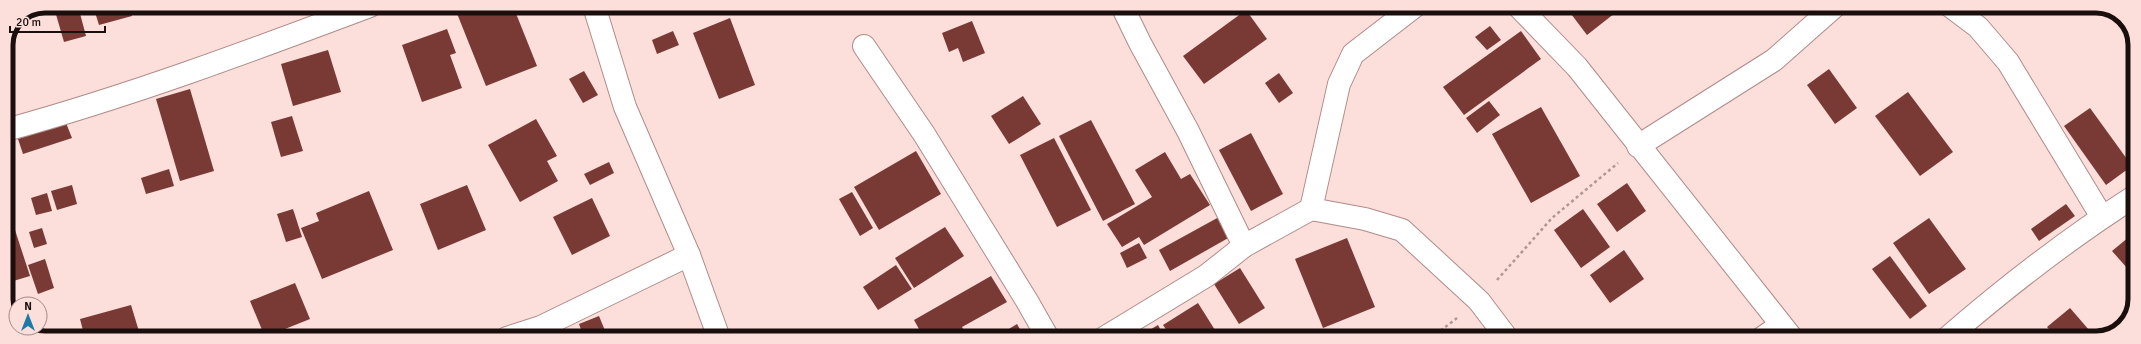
<svg xmlns="http://www.w3.org/2000/svg" width="2141" height="344" font-family="Signika,sans-serif">
<rect width="100%" height="100%" fill="#fcdeda"/>
<!-- building -->
<g fill="#793a36">
<path d="M 74,6 L 78,6 L 86,36 L 64,42 L 55,11 Z"/>
<path d="M 93,6 L 129,6 L 132,16 L 99,25 Z"/>
<path d="M 454,6 L 513,6 L 537,66 L 486,86 Z"/>
<path d="M 743,6 L 758,6 L 745,11 Z"/>
<path d="M 1213,6 L 1223,6 L 1216,11 Z"/>
<path d="M 1239,6 L 1249,6 L 1242,10 Z"/>
<path d="M 1565,6 L 1624,6 L 1587,35 Z"/>
<path d="M 1246,10 L 1267,39 L 1204,84 L 1183,56 Z"/>
<path d="M 730,18 L 755,85 L 719,99 L 693,33 Z"/>
<path d="M 972,21 L 985,53 L 963,62 L 958,48 L 949,52 L 942,33 Z"/>
<path d="M 15,24 L 18,34 L 9,37 L 12,29 Z"/>
<path d="M 1490,26 L 1501,40 L 1487,50 L 1475,37 Z"/>
<path d="M 447,29 L 456,53 L 450,55 L 462,88 L 422,102 L 402,45 Z"/>
<path d="M 673,31 L 679,45 L 657,54 L 652,40 Z"/>
<path d="M 1521,31 L 1541,59 L 1464,115 L 1443,87 Z"/>
<path d="M 328,50 L 341,92 L 293,106 L 281,64 Z"/>
<path d="M 1829,69 L 1857,108 L 1835,124 L 1807,85 Z"/>
<path d="M 584,71 L 598,95 L 583,103 L 569,79 Z"/>
<path d="M 1279,73 L 1293,93 L 1279,103 L 1265,83 Z"/>
<path d="M 190,89 L 214,171 L 180,181 L 156,99 Z"/>
<path d="M 1908,92 L 1953,152 L 1920,176 L 1875,116 Z"/>
<path d="M 1023,96 L 1041,124 L 1009,144 L 991,116 Z"/>
<path d="M 1489,101 L 1500,115 L 1477,133 L 1466,118 Z"/>
<path d="M 1541,107 L 1580,176 L 1531,203 L 1492,134 Z"/>
<path d="M 2090,108 L 2132,166 L 2106,185 L 2064,126 Z"/>
<path d="M 292,116 L 303,151 L 281,157 L 271,122 Z"/>
<path d="M 536,119 L 557,156 L 547,161 L 558,181 L 520,202 L 488,145 Z"/>
<path d="M 1091,120 L 1135,204 L 1103,221 L 1059,136 Z"/>
<path d="M 66,123 L 72,138 L 23,154 L 18,139 Z"/>
<path d="M 1251,133 L 1283,194 L 1251,211 L 1219,150 Z"/>
<path d="M 1054,138 L 1091,210 L 1057,227 L 1020,155 Z"/>
<path d="M 916,151 L 941,194 L 879,230 L 854,187 Z"/>
<path d="M 1165,152 L 1181,179 L 1190,174 L 1210,205 L 1144,245 L 1139,237 L 1122,247 L 1107,224 L 1152,197 L 1135,170 Z"/>
<path d="M 609,162 L 614,173 L 590,185 L 584,174 Z"/>
<path d="M 169,169 L 174,186 L 146,194 L 141,178 Z"/>
<path d="M 1627,183 L 1646,211 L 1617,232 L 1597,204 Z"/>
<path d="M 72,185 L 77,204 L 57,210 L 51,191 Z"/>
<path d="M 467,185 L 486,230 L 438,250 L 420,204 Z"/>
<path d="M 369,191 L 393,250 L 322,279 L 301,228 L 319,221 L 316,213 Z"/>
<path d="M 852,192 L 873,228 L 860,236 L 839,199 Z"/>
<path d="M 47,193 L 52,211 L 36,215 L 31,198 Z"/>
<path d="M 592,198 L 610,236 L 572,255 L 553,217 Z"/>
<path d="M 2066,204 L 2075,216 L 2039,241 L 2031,229 Z"/>
<path d="M 293,209 L 302,237 L 286,242 L 277,214 Z"/>
<path d="M 1583,209 L 1610,247 L 1581,268 L 1554,230 Z"/>
<path d="M 1219,217 L 1230,237 L 1170,271 L 1159,250 Z"/>
<path d="M 1929,218 L 1966,269 L 1929,294 L 1893,243 Z"/>
<path d="M 945,227 L 964,256 L 914,288 L 895,258 Z"/>
<path d="M 42,228 L 47,244 L 34,248 L 29,232 Z"/>
<path d="M 15,230 L 30,276 L 10,282 L 6,270 L 6,233 Z"/>
<path d="M 2135,232 L 2135,277 L 2112,251 Z"/>
<path d="M 1347,238 L 1375,307 L 1323,328 L 1295,259 Z"/>
<path d="M 1139,243 L 1147,258 L 1127,268 L 1120,253 Z"/>
<path d="M 1624,250 L 1644,279 L 1610,303 L 1590,275 Z"/>
<path d="M 1890,256 L 1927,306 L 1910,319 L 1872,269 Z"/>
<path d="M 45,259 L 54,288 L 38,294 L 28,265 Z"/>
<path d="M 896,265 L 912,289 L 878,310 L 863,287 Z"/>
<path d="M 1240,268 L 1265,308 L 1239,324 L 1214,284 Z"/>
<path d="M 991,276 L 1007,302 L 962,327 L 968,338 L 924,338 L 914,320 Z"/>
<path d="M 295,283 L 310,319 L 265,337 L 250,301 Z"/>
<path d="M 1198,303 L 1220,338 L 1172,338 L 1163,325 Z"/>
<path d="M 131,305 L 141,338 L 85,338 L 80,319 Z"/>
<path d="M 2070,308 L 2096,338 L 2057,338 L 2047,327 Z"/>
<path d="M 599,316 L 608,338 L 584,338 L 579,324 Z"/>
<path d="M 1017,324 L 1025,338 L 1007,338 L 1004,332 Z"/>
<path d="M 1158,325 L 1165,338 L 1136,338 Z"/>
</g>
<g fill="none" stroke-linecap="round" stroke-linejoin="round">
<defs>
<g id="minor">
<path d="M 594,6 L 625,107 L 689,255 L 719,338"/>
<path d="M 1122,6 L 1140,43 L 1188,131 L 1244,246"/>
<path d="M 1518,6 L 1577,67 L 1792,338"/>
<path d="M 1950,6 L 1978,27 L 2008,62 L 2102,217"/>
<path d="M 864,46 L 924,134 L 1027,301 L 1048,338"/>
<path d="M 6,130 C 130,96 250,51 370,6"/>
<path d="M 1638,146 L 1774,60 L 1835,6"/>
<path d="M 1311,209 L 1339,84 L 1353,54 L 1415,6"/>
<path d="M 507,338 L 541,327 L 689,255"/>
<path d="M 1104,338 L 1206,276 L 1244,246 L 1311,209 L 1365,219 L 1402,230 L 1479,301 L 1507,338"/>
<path d="M 1762,338 L 1781,325"/>
<path d="M 1947,338 C 2006,287 2069,238 2135,196"/>
</g>
</defs>
<!-- minor casing -->
<use href="#minor" stroke="#ae8c89" stroke-width="24"/>
<!-- path -->
<g stroke="#af9794" stroke-width="2.5" stroke-dasharray="3 3" stroke-linecap="butt">
<path d="M 1497,280 L 1552,218 L 1618,163"/>
<path d="M 1431,338 L 1457,318"/>
</g>
<!-- minor -->
<use href="#minor" stroke="#fff" stroke-width="22"/>
</g>
<!-- crop -->
<path d="M0 0H2141V344H0ZM45 13H2096A32 32 0 0 1 2128 45V299A32 32 0 0 1 2096 331H45A32 32 0 0 1 13 299V45A32 32 0 0 1 45 13Z" fill="#fcdeda" fill-rule="evenodd"/>
<path fill="none" stroke="#1b0f0e" stroke-width="5" d="M45 13H2096A32 32 0 0 1 2128 45V299A32 32 0 0 1 2096 331H45A32 32 0 0 1 13 299V45A32 32 0 0 1 45 13Z"/>
<!-- north arrow -->
<g transform="translate(28 316)"><circle r="19" fill="#fcdeda" stroke="#a28b88"/>
<path d="M0-3L7 15L0 10L-7 15Z" fill="#1b7aa7"/>
<text y="-6" font-size="11" font-weight="bold" text-anchor="middle" fill="#1b0f0e">N</text>
</g>
<!-- scale -->
<path d="M10 26v6h95v-6" fill="none" stroke="#1b0f0e" stroke-width="2"/>
<text x="16" y="26" font-size="12" fill="#1b0f0e" stroke="#fcdeda" stroke-width="3" paint-order="stroke">20 m</text>
</svg>
